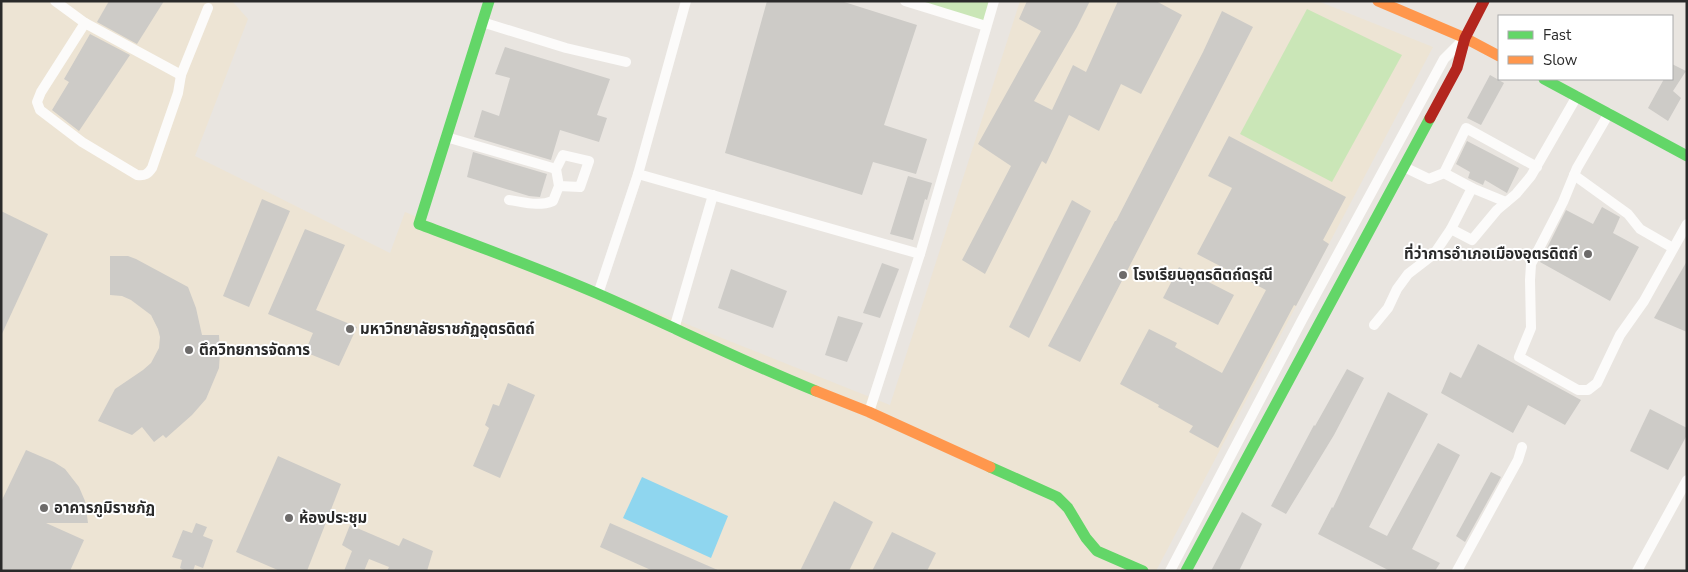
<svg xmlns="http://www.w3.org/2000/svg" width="1688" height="572" font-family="'Nunito Sans','Noto Sans Thai',sans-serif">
<rect width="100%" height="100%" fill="#e9e5e0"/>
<!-- education -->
<path fill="#ede4d4" d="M 1,1 L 232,1 L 248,19 L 195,156 L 390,253 L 405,212 L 890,405 L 1020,1 L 1318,1 L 1433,47 L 1156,571 L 1,571 Z"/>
<!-- green -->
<g fill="#cae6b7">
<path d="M 905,1 L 994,1 L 986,26 Z"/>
<path d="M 1307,9 L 1402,55 L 1332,182 L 1240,134 Z"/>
</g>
<!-- water -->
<path fill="#8fd6ef" d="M 642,477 L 728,516 L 711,558 L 623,518 Z"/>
<!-- building -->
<g fill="#cdcbc7">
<path d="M 109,1 L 164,1 L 137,44 L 97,22 Z"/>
<path d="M 767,1 L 841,1 L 917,25 L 884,125 L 927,139 L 916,174 L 873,162 L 862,195 L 725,153 Z"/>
<path d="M 1027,1 L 1090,1 L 1077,27 L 1034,101 L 1052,110 L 1073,65 L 1086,72 L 1118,1 L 1156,1 L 1182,15 L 1141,94 L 1121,84 L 1099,131 L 1069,115 L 1046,164 L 1042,161 L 985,274 L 962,260 L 1011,166 L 978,144 L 1041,31 L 1019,19 Z"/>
<path d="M 1222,11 L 1253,27 L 1080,362 L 1048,346 L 1115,221 L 1116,221 L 1203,52 Z"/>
<path d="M 90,34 L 130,55 L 79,131 L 52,110 L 69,82 L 64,79 Z"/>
<path d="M 505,47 L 610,79 L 597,115 L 607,118 L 599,142 L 560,130 L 551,160 L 474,137 L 482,110 L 499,116 L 510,78 L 495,74 Z"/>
<path d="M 1672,64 L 1686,71 L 1673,91 L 1681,98 L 1668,121 L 1648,108 L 1664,79 L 1672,79 Z"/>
<path d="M 1490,75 L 1504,83 L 1481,125 L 1467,118 Z"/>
<path d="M 1229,136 L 1346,197 L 1323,240 L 1329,244 L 1296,306 L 1294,305 L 1218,448 L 1189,432 L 1193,426 L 1158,407 L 1159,405 L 1120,384 L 1149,329 L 1177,343 L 1175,347 L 1222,373 L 1266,290 L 1197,254 L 1232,188 L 1208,176 Z"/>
<path d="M 1467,141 L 1519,168 L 1507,193 L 1485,180 L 1483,185 L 1468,178 L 1470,172 L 1456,164 Z"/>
<path d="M 473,152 L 547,174 L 540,197 L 529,196 L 467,177 Z"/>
<path d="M 908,176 L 932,183 L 927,200 L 925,199 L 913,240 L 890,234 Z"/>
<path d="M 262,199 L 290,211 L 249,307 L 223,296 Z"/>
<path d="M 1072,200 L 1091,211 L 1029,338 L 1009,327 Z"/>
<path d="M 1602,207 L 1620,217 L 1613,233 L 1639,247 L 1610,301 L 1540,262 L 1566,210 L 1593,224 Z"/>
<path d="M 1,211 L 48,234 L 1,336 Z"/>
<path d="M 305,229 L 345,245 L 316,310 L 357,327 L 339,366 L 305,352 L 313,333 L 268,314 Z"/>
<path d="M 110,256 L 128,256 L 136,259 L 188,287 L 196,308 L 202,335 L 219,335 L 220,352 L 219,368 L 206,399 L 192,415 L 166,438 L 163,435 L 154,442 L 142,427 L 132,435 L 98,421 L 115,389 L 143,370 L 151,363 L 159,348 L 160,337 L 158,329 L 151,315 L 131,300 L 122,296 L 110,295 Z"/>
<path d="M 1687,261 L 1687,332 L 1654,318 Z"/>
<path d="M 882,263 L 899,269 L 880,318 L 863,313 Z"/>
<path d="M 1179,267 L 1234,295 L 1218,325 L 1163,298 Z"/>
<path d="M 731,269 L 787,291 L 773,328 L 718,308 Z"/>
<path d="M 838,316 L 863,323 L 847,362 L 825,355 Z"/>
<path d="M 1478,344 L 1581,400 L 1565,425 L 1528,405 L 1513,433 L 1441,393 L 1450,372 L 1461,378 Z"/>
<path d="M 1347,369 L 1364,378 L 1334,435 L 1286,514 L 1271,506 L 1314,425 L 1315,426 Z"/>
<path d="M 508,383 L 535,395 L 500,478 L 473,466 L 489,428 L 485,425 L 493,404 L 499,406 Z"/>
<path d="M 1388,392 L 1428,414 L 1369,527 L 1387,536 L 1438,443 L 1460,455 L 1412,549 L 1440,563 L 1435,571 L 1390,571 L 1318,534 L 1332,507 L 1333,508 Z"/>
<path d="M 1650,409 L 1687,428 L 1687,435 L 1668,470 L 1630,451 Z"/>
<path d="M 26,450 L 54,462 L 65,469 L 79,487 L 85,501 L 88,523 L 46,523 L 84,540 L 70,571 L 1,571 L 1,502 Z"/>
<path d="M 278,456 L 341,484 L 307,571 L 280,571 L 236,552 Z"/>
<path d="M 1491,472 L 1501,477 L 1465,542 L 1456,536 Z"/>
<path d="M 834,501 L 873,522 L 849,571 L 800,571 Z"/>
<path d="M 1242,512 L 1262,524 L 1239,571 L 1211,571 Z"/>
<path d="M 196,523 L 207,527 L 203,536 L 213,540 L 203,568 L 195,565 L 193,571 L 186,571 L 180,568 L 182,560 L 172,557 L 183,530 L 192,533 Z"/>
<path d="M 610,523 L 720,571 L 653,571 L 600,547 Z"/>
<path d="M 350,525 L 399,546 L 403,538 L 433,551 L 427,571 L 387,571 L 389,567 L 369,559 L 364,571 L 344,571 L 352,551 L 342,545 Z"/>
<path d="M 892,532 L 936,553 L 927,571 L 872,571 Z"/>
</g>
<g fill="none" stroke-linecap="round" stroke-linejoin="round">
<!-- street -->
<g stroke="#fcfbfa" stroke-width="10">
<path d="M 55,1 L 85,23 L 181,75 L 208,8"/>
<path d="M 905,1 L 986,26"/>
<path d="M 482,22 L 566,48 L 626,62"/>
<path d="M 85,23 L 41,92 L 37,102 L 40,110 L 82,142 L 137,175 C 145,176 148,174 152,168 L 178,93 L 181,75"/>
<path d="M 1609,113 L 1577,168 L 1563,202 L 1531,264 L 1530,280 L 1531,328 L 1519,357 L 1578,390 L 1588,390 L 1597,383 L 1620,335 L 1644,301 L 1687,224"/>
<path d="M 446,137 L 556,169"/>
<path d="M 1404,167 L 1429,179 L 1444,173"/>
<path d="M 638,174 L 920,254"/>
<path d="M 1574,175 L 1628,214 L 1640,229 L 1673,248"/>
<path d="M 509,200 C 524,202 538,207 553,201 L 559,186 L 556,169 L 563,155 L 589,161 L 580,187 L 559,186"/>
<path d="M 1506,202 L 1472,188 L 1444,173 L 1466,128 L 1537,167"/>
<path d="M 1451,229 L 1472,240 L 1497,210 L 1516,194 L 1531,176 L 1577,96"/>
<path d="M 598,294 L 638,174 L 686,1"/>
<path d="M 1374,325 L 1388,308 L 1397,289 L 1408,274 L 1434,254 L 1451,229 L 1472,188"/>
<path d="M 674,329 L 713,195"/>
<path d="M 869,412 L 920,254 L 994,1"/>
<path d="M 1170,571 L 1302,320 L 1444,59 L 1464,39"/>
<path d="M 1457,571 L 1518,460 L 1522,447"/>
<path d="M 1637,571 L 1687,480"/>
</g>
<!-- fast -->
<g stroke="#63d668" stroke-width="11">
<path d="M 489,1 L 419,224 C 478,246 538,268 596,293 C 670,325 741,361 816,391"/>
<path d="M 1544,79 L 1687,156"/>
<path d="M 990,467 L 1057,497 L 1068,508 L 1086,538 L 1097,551 L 1143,571"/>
<path d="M 1186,571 L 1430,118"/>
</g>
<!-- slow -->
<g stroke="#ff974d" stroke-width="11">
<path d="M 1378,1 L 1465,38 L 1499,56"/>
<path d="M 816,391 L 869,412 L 990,467"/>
</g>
<!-- jam -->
<path stroke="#b3261e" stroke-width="11" d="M 1430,118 L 1457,68 L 1465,38 L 1484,1"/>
</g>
<!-- markers -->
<g fill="#6d6b6a" stroke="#fff" stroke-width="2">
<circle cx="1588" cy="254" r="5"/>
<circle cx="1123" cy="275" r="5"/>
<circle cx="350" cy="329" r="5"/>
<circle cx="189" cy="350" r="5"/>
<circle cx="44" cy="508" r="5"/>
<circle cx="289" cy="518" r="5"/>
</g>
<g text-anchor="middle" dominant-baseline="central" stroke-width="4" stroke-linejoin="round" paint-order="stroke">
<!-- poi labels -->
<g font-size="15" font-weight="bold" fill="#2a2a2a" stroke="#fff" text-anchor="start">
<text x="1578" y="254" text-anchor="end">ที่ว่าการอำเภอเมืองอุตรดิตถ์</text>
<text x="1133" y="275">โรงเรียนอุตรดิตถ์ดรุณี</text>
<text x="360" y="329">มหาวิทยาลัยราชภัฏอุตรดิตถ์</text>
<text x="199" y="350">ตึกวิทยการจัดการ</text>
<text x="54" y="508">อาคารภูมิราชภัฏ</text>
<text x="299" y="518">ห้องประชุม</text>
</g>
</g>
<!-- border -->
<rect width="1688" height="572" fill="none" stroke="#2a2a2a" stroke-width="5"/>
<!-- legend -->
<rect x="1498" y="15" width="175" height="65" fill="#ffffff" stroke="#aaaaaa"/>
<rect x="1508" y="31" width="25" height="8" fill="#63d668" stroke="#aaaaaa"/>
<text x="1543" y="40" font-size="15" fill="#2a2a2a">Fast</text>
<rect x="1508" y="56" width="25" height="8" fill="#ff974d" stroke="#aaaaaa"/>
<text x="1543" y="65" font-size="15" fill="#2a2a2a">Slow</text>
</svg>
